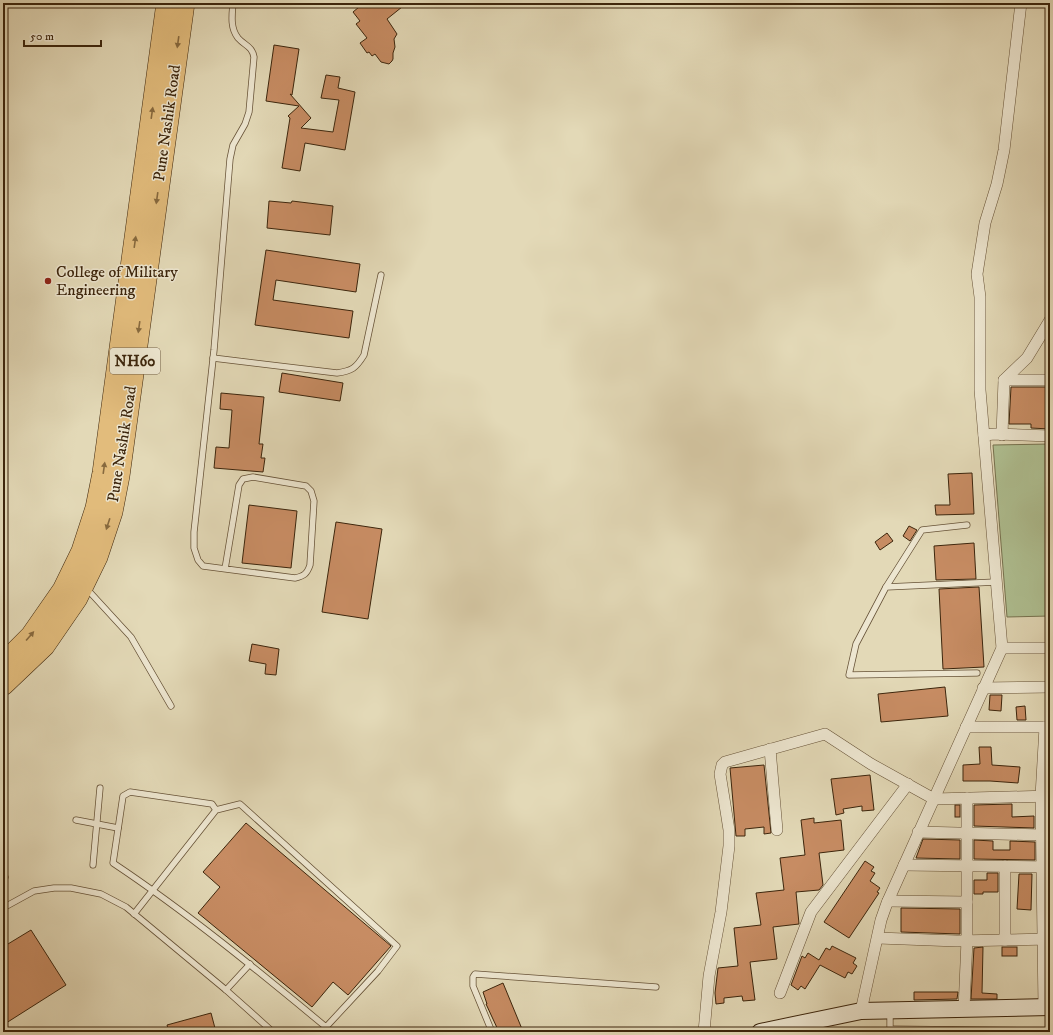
<svg xmlns="http://www.w3.org/2000/svg" width="1053" height="1035" font-family="'IM FELL DW Pica',serif">
<rect width="100%" height="100%" fill="#e3d9b7"/>
<filter id="stains"><feTurbulence type="fractalNoise" baseFrequency=".005" numOctaves="4"/><feColorMatrix values="0 0 0 0 .2 0 0 0 0 .09 0 0 0 0 .02 0 0 0 .5 -.17"/></filter>
<radialGradient id="worn" r=".72"><stop offset=".6" stop-color="#630" stop-opacity="0"/><stop offset="1" stop-color="#630" stop-opacity=".3"/></radialGradient>
<!-- green -->
<path fill="#afc092" stroke="#76724f" d="M 1050,444 L 1050,616 L 1007,617 L 993,445 Z"/>
<!-- building -->
<g fill="#c78c63" stroke="#3c250c">
<path d="M 356,3 L 407,3 L 387,19 L 397,34 L 394,39 L 395,47 L 393,53 L 393,59 L 392,61 L 389,64 L 381,62 L 375,54 L 372,56 L 369,52 L 367,53 L 360,43 L 367,38 L 356,24 L 360,21 L 353,12 L 359,7 Z"/>
<path d="M 274,45 L 299,49 L 292,95 L 290,94 L 311,118 L 301,128 L 333,132 L 339,100 L 321,98 L 326,75 L 340,77 L 338,88 L 355,92 L 345,150 L 305,143 L 300,171 L 282,168 L 290,118 L 288,116 L 299,106 L 266,101 Z"/>
<path d="M 269,201 L 291,203 L 292,201 L 333,206 L 330,235 L 267,228 Z"/>
<path d="M 266,250 L 360,264 L 356,292 L 276,280 L 273,300 L 353,311 L 349,338 L 255,325 Z"/>
<path d="M 282,373 L 343,383 L 340,401 L 279,392 Z"/>
<path d="M 1011,387 L 1050,387 L 1050,429 L 1031,428 L 1031,424 L 1009,424 Z"/>
<path d="M 221,393 L 264,397 L 259,444 L 263,444 L 261,458 L 265,458 L 263,472 L 214,468 L 216,447 L 229,448 L 232,410 L 220,409 Z"/>
<path d="M 972,473 L 974,514 L 936,515 L 935,505 L 950,505 L 948,474 Z"/>
<path d="M 249,505 L 297,511 L 291,568 L 242,563 Z"/>
<path d="M 336,522 L 382,529 L 368,619 L 322,612 Z"/>
<path d="M 909,526 L 917,530 L 910,541 L 903,536 Z"/>
<path d="M 887,533 L 893,541 L 880,550 L 875,542 Z"/>
<path d="M 974,543 L 976,579 L 936,580 L 934,546 Z"/>
<path d="M 979,587 L 984,667 L 943,669 L 939,589 Z"/>
<path d="M 252,644 L 279,649 L 276,675 L 265,674 L 266,664 L 249,661 Z"/>
<path d="M 945,687 L 948,716 L 881,722 L 878,694 Z"/>
<path d="M 990,695 L 1002,695 L 1001,711 L 989,710 Z"/>
<path d="M 1025,706 L 1026,720 L 1017,720 L 1016,707 Z"/>
<path d="M 979,747 L 991,747 L 992,765 L 1020,767 L 1018,783 L 990,781 L 963,781 L 963,765 L 980,764 Z"/>
<path d="M 764,765 L 771,833 L 764,834 L 764,827 L 745,829 L 745,836 L 736,836 L 730,768 Z"/>
<path d="M 870,775 L 874,810 L 862,811 L 862,806 L 843,809 L 844,813 L 836,815 L 831,779 Z"/>
<path d="M 1012,804 L 1012,817 L 1034,816 L 1034,828 L 974,826 L 974,805 Z"/>
<rect x="955" y="805" width="5" height="12"/>
<path d="M 814,818 L 814,823 L 841,820 L 844,850 L 819,853 L 823,885 L 819,890 L 796,892 L 799,924 L 773,927 L 777,959 L 750,962 L 755,1000 L 743,1001 L 742,996 L 724,998 L 724,1003 L 716,1004 L 715,993 L 718,968 L 738,966 L 734,928 L 761,925 L 756,893 L 784,890 L 780,858 L 805,855 L 801,820 Z"/>
<path d="M 246,823 L 391,946 L 348,995 L 333,982 L 312,1007 L 198,913 L 220,887 L 203,872 Z"/>
<path d="M 923,839 L 960,840 L 960,859 L 916,858 Z"/>
<path d="M 974,840 L 993,841 L 993,850 L 1010,850 L 1010,841 L 1035,842 L 1035,860 L 974,859 Z"/>
<path d="M 865,861 L 874,867 L 871,871 L 875,873 L 870,881 L 880,888 L 877,892 L 879,893 L 849,938 L 824,922 Z"/>
<path d="M 987,873 L 998,873 L 998,892 L 983,892 L 983,894 L 974,894 L 974,880 L 987,880 Z"/>
<path d="M 1019,874 L 1032,874 L 1031,910 L 1017,909 Z"/>
<path d="M 901,908 L 960,909 L 960,934 L 901,932 Z"/>
<path d="M 31,930 L 66,985 L 3,1025 L 3,947 Z"/>
<path d="M 832,946 L 856,958 L 853,963 L 857,966 L 852,974 L 848,972 L 845,978 L 820,965 L 805,989 L 801,986 L 798,990 L 791,985 L 802,956 L 805,958 L 808,953 L 819,960 L 826,948 L 830,950 Z"/>
<path d="M 983,947 L 982,993 L 997,994 L 997,999 L 971,999 L 974,948 Z"/>
<rect x="1002" y="947" width="15" height="9"/>
<path d="M 503,983 L 522,1029 L 515,1032 L 499,1032 L 486,1004 L 487,1004 L 483,992 Z"/>
<path d="M 914,992 L 958,992 L 957,999 L 914,1000 Z"/>
<path d="M 211,1013 L 216,1032 L 169,1032 L 167,1025 Z"/>
</g>
<g fill="none" stroke-linecap="round" stroke-linejoin="round">
<defs>
<g id="lane">
<path d="M 213,358 L 337,373 C 352,371 356,368 364,355 L 381,275"/>
<path d="M 225,569 L 239,485 L 243,479 L 253,477 L 306,486 L 311,491 L 314,501 L 310,565 C 307,574 304,576 295,578 L 203,566 L 198,560 L 194,548 L 194,532 L 214,350 L 230,159 L 233,145 L 245,124 L 249,112 L 254,57 C 252,46 245,46 238,38 C 230,28 232,15 233,3"/>
<path d="M 886,587 L 922,530 L 967,525"/>
<path d="M 87,589 L 131,637 L 171,706"/>
<path d="M 977,673 L 849,675 L 856,644 L 886,587 L 996,582"/>
<path d="M 76,820 L 118,828"/>
<path d="M 93,865 L 100,788"/>
<path d="M 3,874 L 5,877"/>
<path d="M 3,908 L 34,891 L 54,888 L 71,888 L 101,894 L 126,907 L 226,990 L 273,1032"/>
<path d="M 134,914 L 216,810 L 212,804 L 130,792 L 123,796 L 113,863 C 188,913 257,970 326,1027 L 378,971 L 397,946 L 240,804 L 216,810"/>
<path d="M 226,990 L 250,964"/>
<path d="M 890,1029 L 1050,1031"/>
<path d="M 492,1032 L 473,986 L 473,977 L 475,974 L 656,987"/>
<path d="M 890,1032 L 890,1012"/>
</g>
<g id="street">
<path d="M 1004,380 L 1050,380"/>
<path d="M 984,435 L 995,434 L 1050,436"/>
<path d="M 1002,435 L 1004,380 L 1027,358 L 1050,320"/>
<path d="M 1002,648 L 1050,648"/>
<path d="M 983,688 L 1050,687"/>
<path d="M 966,727 L 1050,727"/>
<path d="M 770,749 L 777,830"/>
<path d="M 918,832 L 1042,835"/>
<path d="M 904,865 L 1050,867"/>
<path d="M 888,901 L 967,902"/>
<path d="M 878,938 L 957,941 L 1050,939"/>
<path d="M 1005,940 L 1005,866"/>
<path d="M 780,993 L 811,912 L 908,784"/>
<path d="M 1044,1007 L 1041,796 L 1045,727"/>
<path d="M 964,1009 L 967,940 L 967,798"/>
<path d="M 861,1011 L 881,920 L 887,903 L 1002,648 L 980,390 L 980,297 L 977,274 L 985,223 L 997,184 L 1004,150 L 1021,3"/>
<path d="M 704,1032 L 709,976 L 721,912 L 729,846 L 729,830 L 726,811 L 720,774 L 722,765 L 725,762 L 825,734 L 871,764 L 934,799 L 1050,796"/>
</g>
<path id="secondary" d="M 760,1032 L 861,1011 L 1050,1007"/>
<g id="highway">
<path d="M 3,664 L 31,636 L 63,590 L 82,551 L 96,508 L 103,473 L 167,3"/>
<path d="M 3,685 L 44,646 L 77,598 L 97,557 L 112,512 L 119,476 L 184,3"/>
</g>
</defs>
<!-- lane casing -->
<use href="#lane" stroke="#665237" stroke-width="7"/>
<!-- street casing -->
<use href="#street" stroke="#665237" stroke-width="12"/>
<!-- secondary casing -->
<use href="#secondary" stroke="#3c250c" stroke-width="18"/>
<!-- highway casing -->
<use href="#highway" stroke="#3c250c" stroke-width="22"/>
<!-- lane -->
<use href="#lane" stroke="#ede6d0" stroke-width="5.5"/>
<!-- street -->
<use href="#street" stroke="#ede6d0" stroke-width="11"/>
<!-- secondary -->
<use href="#secondary" stroke="#ede6d0" stroke-width="16"/>
<!-- highway -->
<use href="#highway" stroke="#e2bc7c" stroke-width="21"/>
</g>
<!-- one-way arrows -->
<defs><path id="oneway-solid" d="M-6-.8H1V-3.2L6.5 0L1 3.2V.8H-6Z"/></defs>
<g fill="#87693e">
<use href="#oneway-solid" transform="translate(178 42) rotate(98)"/>
<use href="#oneway-solid" transform="translate(152 113) rotate(-82)"/>
<use href="#oneway-solid" transform="translate(157 198) rotate(98)"/>
<use href="#oneway-solid" transform="translate(135 242) rotate(-82)"/>
<use href="#oneway-solid" transform="translate(139 327) rotate(98)"/>
<use href="#oneway-solid" transform="translate(104 468) rotate(-82)"/>
<use href="#oneway-solid" transform="translate(108 524) rotate(108)"/>
<use href="#oneway-solid" transform="translate(30 636) rotate(-49)"/>
</g>
<!-- markers -->
<circle fill="#8f2418" stroke="#ede6d0" stroke-width="1.5" cx="48" cy="281" r="4"/>
<g text-anchor="middle" dominant-baseline="central" stroke-width="3" stroke-linejoin="round" paint-order="stroke">
<!-- shield labels -->
<rect fill="#ede6d0" stroke="#715f47" stroke-width="1" x="110" y="348" width="50" height="26" rx="3"/>
<g font-size="15" font-weight="bold" fill="#3c250c">
<text x="135" y="361">NH60</text>
</g>
<!-- street labels -->
<g font-size="16" fill="#3c250c" stroke="#ede6d0">
<text transform="translate(167 123) rotate(-82)">Pune Nashik Road</text>
<text transform="translate(122 444) rotate(-81)">Pune Nashik Road</text>
</g>
<!-- poi labels -->
<g font-size="16" fill="#3c250c" stroke="#ede6d0" text-anchor="start">
<text x="56" y="272">College of Military<tspan x="56" dy="18">Engineering</tspan></text>
</g>
</g>
<!-- margin -->
<rect width="1053" height="1035" fill="none" stroke="#e3d9b7" stroke-width="16"/>
<rect x="4" y="4" width="1045" height="1027" fill="none" stroke="#3c250c" stroke-width="2"/>
<rect x="8" y="8" width="1037" height="1019" fill="none" stroke="#3c250c"/>
<!-- scale -->
<path d="M24 40v6h77v-6" fill="none" stroke="#3c250c" stroke-width="2"/>
<text x="30" y="40" font-size="12" fill="#3c250c" stroke="#ede6d0" stroke-width="3" paint-order="stroke">50 m</text>
<rect width="100%" height="100%" filter="url(#stains)"/>
<rect width="100%" height="100%" fill="url(#worn)"/>
</svg>
